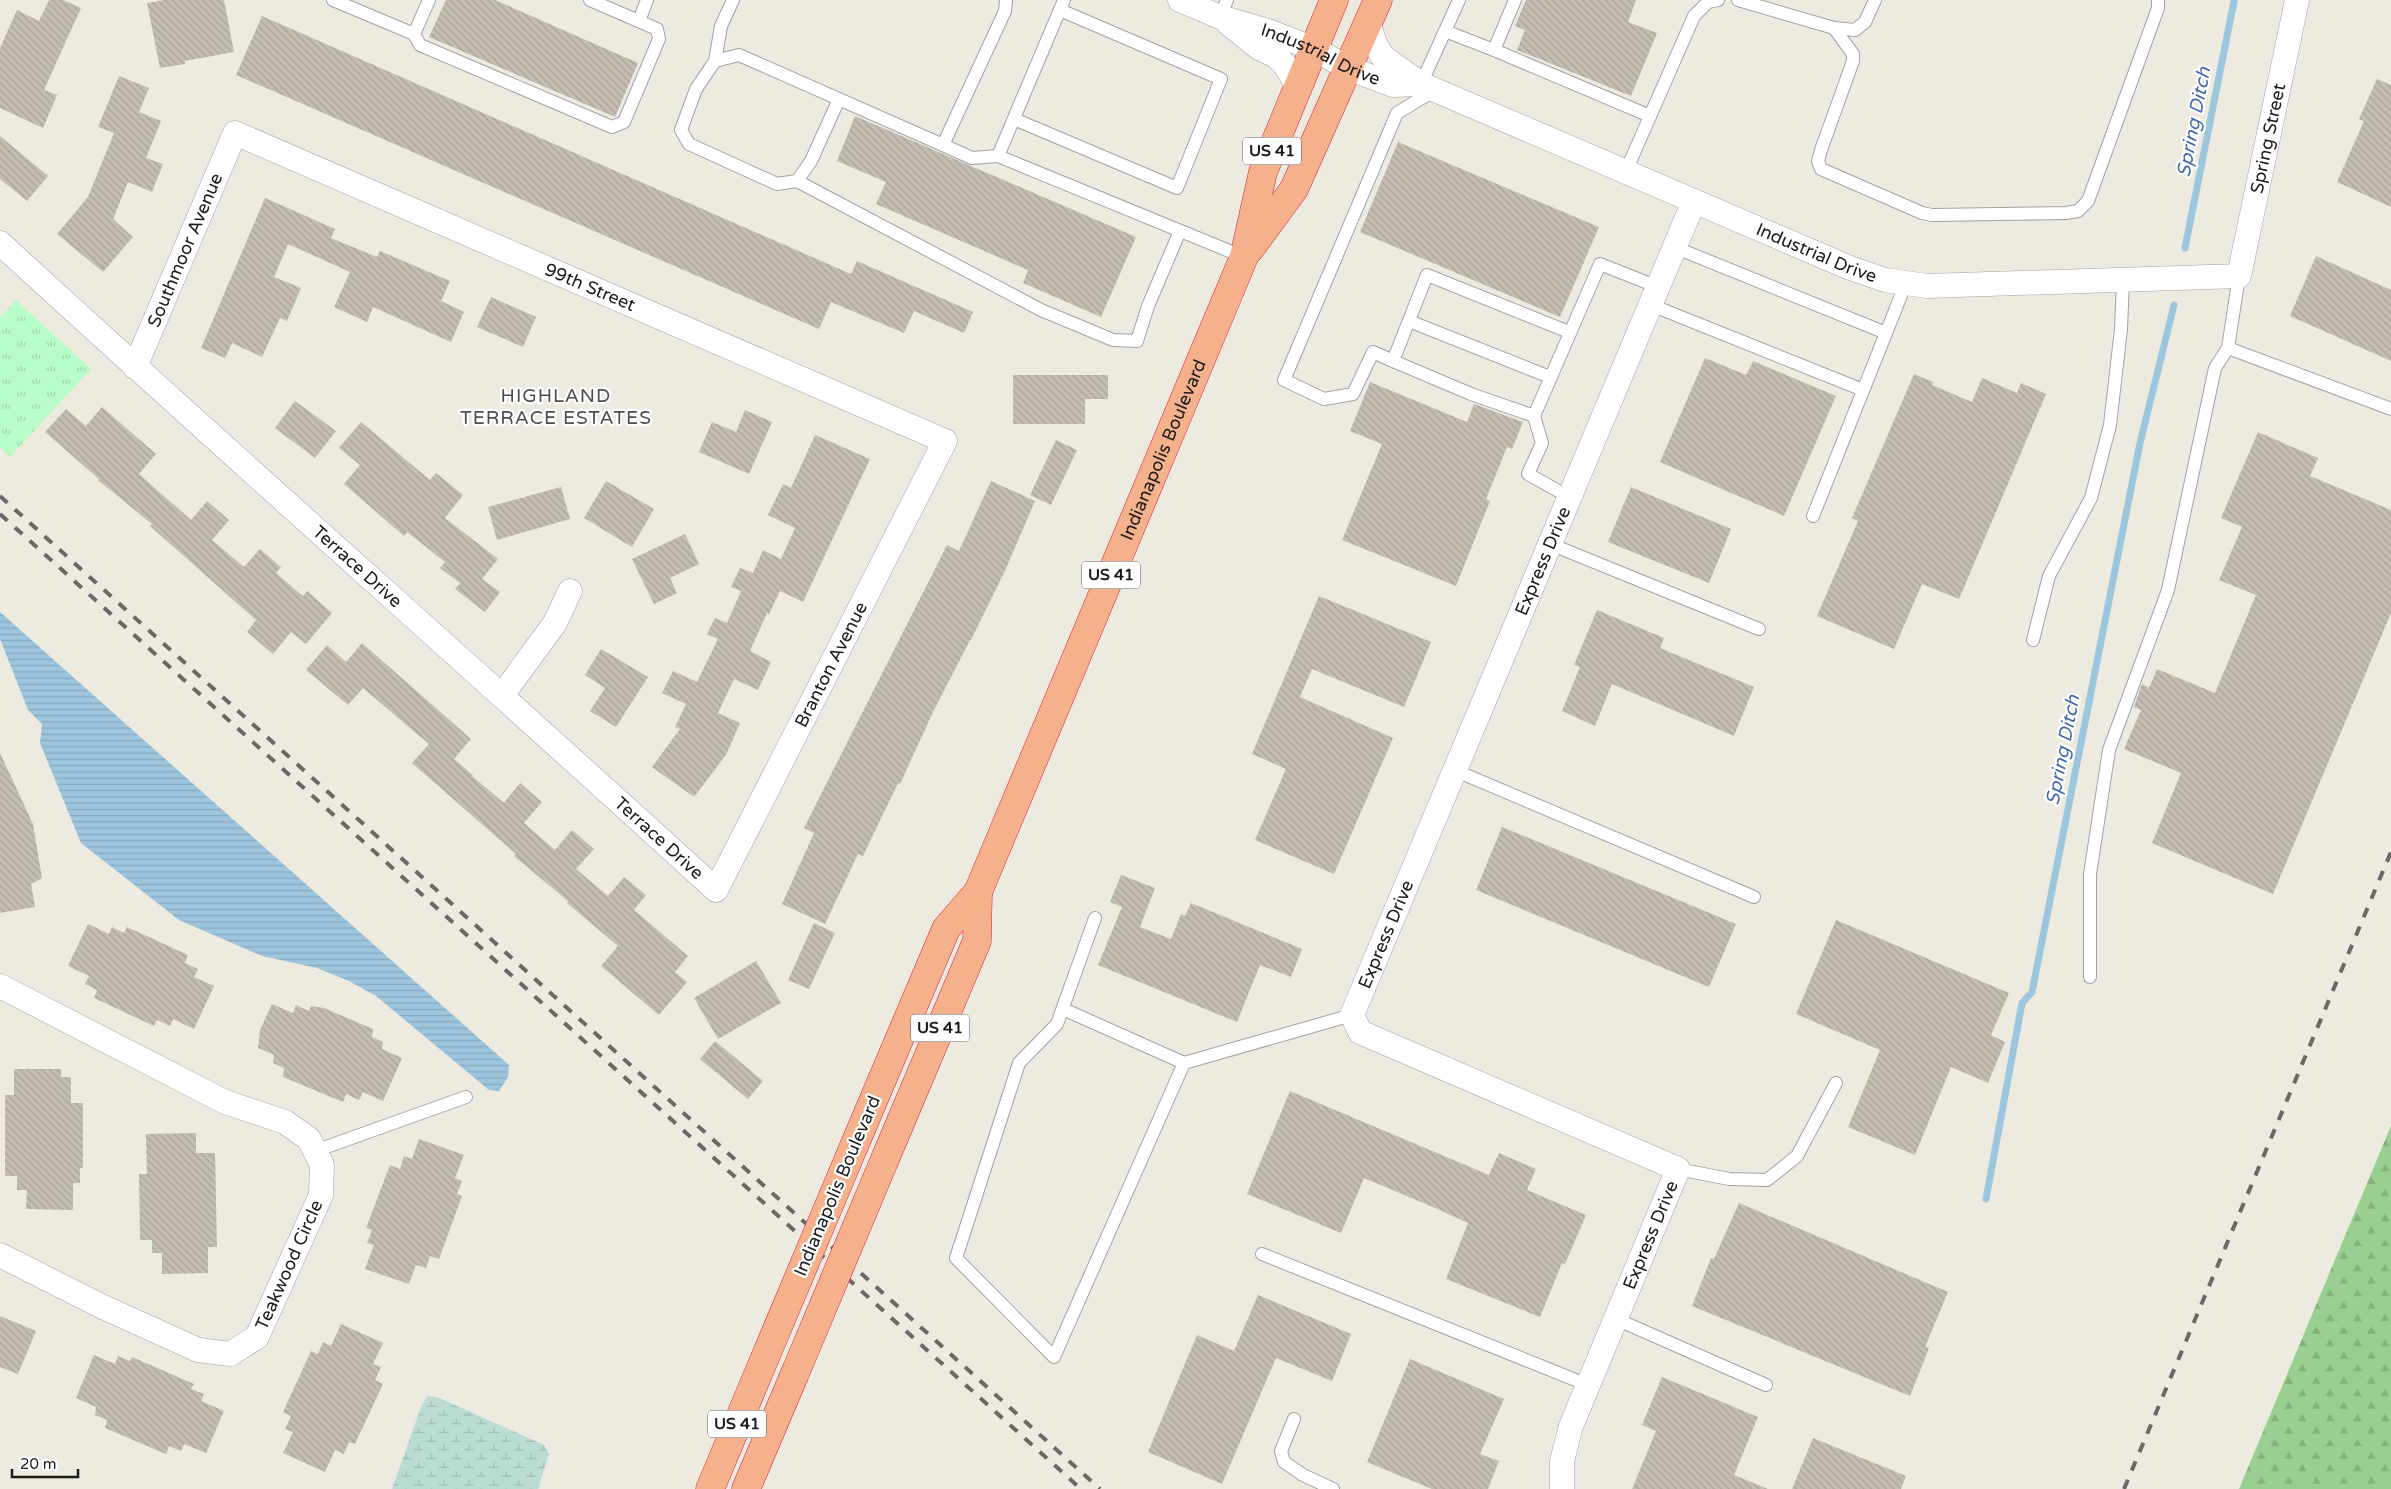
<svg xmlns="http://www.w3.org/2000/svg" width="2391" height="1489" font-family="'Varela Round',sans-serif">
<defs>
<pattern id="forest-firs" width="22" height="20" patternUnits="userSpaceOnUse" patternTransform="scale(1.25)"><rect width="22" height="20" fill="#9acf92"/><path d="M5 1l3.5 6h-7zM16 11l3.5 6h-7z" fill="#84b17d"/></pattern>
<pattern id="wetland-marsh" width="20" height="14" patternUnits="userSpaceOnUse" patternTransform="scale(1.25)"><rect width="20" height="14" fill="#bbdcd2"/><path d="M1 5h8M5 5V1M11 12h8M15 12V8" fill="none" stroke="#a0bcb4"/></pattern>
<pattern id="park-tufts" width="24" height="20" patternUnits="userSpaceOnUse" patternTransform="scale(1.25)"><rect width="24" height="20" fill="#b8fcc7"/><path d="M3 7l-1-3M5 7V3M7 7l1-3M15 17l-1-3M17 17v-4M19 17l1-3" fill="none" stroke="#9ed7aa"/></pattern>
<pattern id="water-rules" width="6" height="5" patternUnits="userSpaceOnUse" patternTransform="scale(1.25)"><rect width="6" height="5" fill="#9dc5de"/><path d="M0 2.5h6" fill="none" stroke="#87a9be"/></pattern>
<pattern id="building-back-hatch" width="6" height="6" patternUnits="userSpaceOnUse" patternTransform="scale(1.25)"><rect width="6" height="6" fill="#c5bdb3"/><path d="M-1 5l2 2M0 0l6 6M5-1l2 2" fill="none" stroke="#a9a299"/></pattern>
</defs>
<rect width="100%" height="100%" fill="#edebdf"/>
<!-- forest -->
<path fill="url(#forest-firs)" d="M 2391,1126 L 2391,1489 L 2239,1489 Z"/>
<!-- wetland -->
<path fill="url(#wetland-marsh)" d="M 427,1396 L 437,1397 L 544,1445 L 549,1454 L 538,1489 L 392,1489 L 421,1407 Z"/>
<!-- park -->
<path fill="url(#park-tufts)" d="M 16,300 L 91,369 L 10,457 L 0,447 L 0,318 Z"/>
<!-- water -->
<path fill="url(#water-rules)" d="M 0,612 L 509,1065 L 508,1077 L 499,1091 L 489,1090 L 376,996 L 349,981 L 317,968 L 262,956 L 179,920 L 81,843 L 40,743 L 42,724 L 28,710 L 0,639 Z"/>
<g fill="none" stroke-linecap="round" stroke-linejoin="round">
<!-- stream -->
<g stroke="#9dc5de" stroke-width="7">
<path d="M 2185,248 L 2234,1"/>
<path d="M 1986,1199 L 2022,1003 L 2032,992 L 2140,443 L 2174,305"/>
</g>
</g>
<!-- building -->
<g fill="url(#building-back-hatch)">
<path d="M 49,0 L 63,0 L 81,8 L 44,90 L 57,95 L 43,128 L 0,108 L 0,48 L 17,10 L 39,21 Z"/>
<path d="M 164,0 L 224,0 L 234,52 L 185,61 L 185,64 L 160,68 L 147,3 Z"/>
<path d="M 446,0 L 495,0 L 638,63 L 615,117 L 429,37 Z"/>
<path d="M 1526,0 L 1636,0 L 1628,22 L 1657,33 L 1631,96 L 1517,50 L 1525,30 L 1515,26 Z"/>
<path d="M 262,16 L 851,274 L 857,261 L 973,312 L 964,333 L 914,311 L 904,333 L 831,302 L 819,329 L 236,75 Z"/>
<path d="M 119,76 L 149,88 L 139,112 L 161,121 L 146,158 L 163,164 L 152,192 L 128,182 L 113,219 L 133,237 L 103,272 L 57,234 L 88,197 L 114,133 L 98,127 Z"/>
<path d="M 2377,79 L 2391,85 L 2391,207 L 2337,182 L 2364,121 L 2359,119 Z"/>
<path d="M 855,116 L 1136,237 L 1101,317 L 1023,283 L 1028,270 L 876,204 L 886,182 L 837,161 Z"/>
<path d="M 0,136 L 48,176 L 27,201 L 0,179 Z"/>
<path d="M 1398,142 L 1599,227 L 1560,317 L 1360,232 Z"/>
<path d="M 265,198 L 335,229 L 331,238 L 377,257 L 380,251 L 450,281 L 441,301 L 464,312 L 451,342 L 373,307 L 367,322 L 334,307 L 350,272 L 288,244 L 274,277 L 301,288 L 287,321 L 280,318 L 262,357 L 232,343 L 225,358 L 201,348 Z"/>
<path d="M 2316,256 L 2391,290 L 2391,361 L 2290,316 Z"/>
<path d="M 491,297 L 536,317 L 523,347 L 477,327 Z"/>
<path d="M 1705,358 L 1746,375 L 1753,361 L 1836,396 L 1784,516 L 1660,462 Z"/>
<path d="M 1914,374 L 1933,382 L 1932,385 L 1972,402 L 1982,378 L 2017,393 L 2021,383 L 2046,394 L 1959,599 L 1922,584 L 1894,649 L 1817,616 L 1858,521 L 1852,518 Z"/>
<path d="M 1013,375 L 1108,375 L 1108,399 L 1085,399 L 1085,424 L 1013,424 Z"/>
<path d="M 1370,382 L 1467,422 L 1474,404 L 1523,422 L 1512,449 L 1507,447 L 1486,499 L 1490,501 L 1456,586 L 1342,540 L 1382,444 L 1350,431 Z"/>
<path d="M 295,401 L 336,431 L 315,458 L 275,428 Z"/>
<path d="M 102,407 L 156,454 L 139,474 L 191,520 L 207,501 L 229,520 L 212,540 L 244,567 L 260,549 L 281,567 L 276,573 L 303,596 L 307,591 L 332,613 L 306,644 L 291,632 L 273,654 L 247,632 L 256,620 L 150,526 L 152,524 L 98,480 L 99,479 L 45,432 L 66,409 L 86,426 Z"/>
<path d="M 745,410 L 772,422 L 749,474 L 699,452 L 712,422 L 736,432 Z"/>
<path d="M 361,422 L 430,480 L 436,473 L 463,495 L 445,518 L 498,559 L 482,579 L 500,592 L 485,612 L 455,589 L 460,583 L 440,568 L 445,562 L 407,532 L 404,536 L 344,484 L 360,465 L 339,448 Z"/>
<path d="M 2258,432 L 2318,458 L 2310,476 L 2391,510 L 2391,613 L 2273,894 L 2152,843 L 2181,773 L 2124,749 L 2141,710 L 2134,707 L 2142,684 L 2149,688 L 2157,669 L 2215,693 L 2256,595 L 2219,580 L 2242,527 L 2221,518 Z"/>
<path d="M 815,435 L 870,459 L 803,602 L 780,591 L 769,614 L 767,613 L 750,651 L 771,662 L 758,690 L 734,679 L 718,713 L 740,723 L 726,755 L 694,797 L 652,767 L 680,729 L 675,727 L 686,704 L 662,693 L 673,671 L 697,682 L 718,639 L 707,634 L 715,618 L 727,623 L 741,591 L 731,587 L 740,568 L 753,573 L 763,550 L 781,559 L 795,528 L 768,515 L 783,484 L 791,488 Z"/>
<path d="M 1056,440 L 1077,450 L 1051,505 L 1030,495 Z"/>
<path d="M 606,481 L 654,509 L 632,547 L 584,518 Z"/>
<path d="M 991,481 L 1035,501 L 1004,573 L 971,640 L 970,640 L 933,712 L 900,784 L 898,783 L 863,856 L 858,854 L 825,924 L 782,904 L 814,833 L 804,828 L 947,545 L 959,551 Z"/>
<path d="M 561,487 L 570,519 L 497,540 L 488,507 Z"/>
<path d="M 1631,487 L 1731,529 L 1709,583 L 1608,542 Z"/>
<path d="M 685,534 L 699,564 L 670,578 L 677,593 L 654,604 L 632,559 Z"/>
<path d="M 1319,596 L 1431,642 L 1404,707 L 1312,669 L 1300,697 L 1393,738 L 1334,874 L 1255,840 L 1286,769 L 1252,754 Z"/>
<path d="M 1597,610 L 1664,638 L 1660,648 L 1754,687 L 1734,736 L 1612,684 L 1595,726 L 1562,711 L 1580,667 L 1574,665 Z"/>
<path d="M 362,643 L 471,739 L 454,759 L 473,775 L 472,776 L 504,803 L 520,783 L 542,802 L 524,823 L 555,850 L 572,830 L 594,849 L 576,869 L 608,896 L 624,877 L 646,895 L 634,910 L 688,956 L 675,972 L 687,982 L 659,1015 L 601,966 L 618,946 L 567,903 L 568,901 L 514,856 L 516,854 L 412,763 L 429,744 L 363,688 L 348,705 L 306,670 L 327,645 L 346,662 Z"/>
<path d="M 601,649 L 648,677 L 616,727 L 590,711 L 605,688 L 585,675 Z"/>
<path d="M 0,753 L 33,824 L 42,878 L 31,884 L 35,907 L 0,913 Z"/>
<path d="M 1502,827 L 1736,924 L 1709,987 L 1476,890 Z"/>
<path d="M 1121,875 L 1155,888 L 1140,927 L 1171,939 L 1181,914 L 1185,916 L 1191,903 L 1302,949 L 1291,977 L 1260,965 L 1237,1022 L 1098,965 L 1122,907 L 1110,902 Z"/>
<path d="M 1836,920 L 2009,993 L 1991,1035 L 2005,1042 L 1988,1083 L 1951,1067 L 1915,1155 L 1848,1127 L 1880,1050 L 1796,1014 Z"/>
<path d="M 814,923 L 835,933 L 809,989 L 788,980 Z"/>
<path d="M 88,924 L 109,934 L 112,927 L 124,933 L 127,927 L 188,955 L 185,963 L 198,969 L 194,977 L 214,986 L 194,1029 L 173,1019 L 170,1026 L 157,1020 L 154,1026 L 94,998 L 97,990 L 85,984 L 89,976 L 68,966 Z"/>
<path d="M 756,961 L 781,1003 L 718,1039 L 694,998 Z"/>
<path d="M 272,1004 L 293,1013 L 296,1005 L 309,1011 L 311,1006 L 324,1008 L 373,1029 L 372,1037 L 383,1042 L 382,1049 L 402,1058 L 383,1101 L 363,1092 L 359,1100 L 346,1094 L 343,1102 L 283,1077 L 284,1068 L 273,1063 L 274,1055 L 258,1048 L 260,1030 Z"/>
<path d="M 715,1041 L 763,1081 L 748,1099 L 700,1059 Z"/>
<path d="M 14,1069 L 61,1069 L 61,1077 L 71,1077 L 71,1103 L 83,1103 L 83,1168 L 80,1168 L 80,1183 L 73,1183 L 73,1210 L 26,1209 L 27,1190 L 17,1190 L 17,1176 L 5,1176 L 5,1095 L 14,1095 Z"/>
<path d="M 1290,1091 L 1489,1175 L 1499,1153 L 1536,1169 L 1527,1190 L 1586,1215 L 1565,1264 L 1562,1263 L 1540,1317 L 1446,1279 L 1468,1223 L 1433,1207 L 1364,1178 L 1341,1233 L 1247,1194 Z"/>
<path d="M 196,1133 L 196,1153 L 215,1153 L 217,1247 L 208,1247 L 208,1273 L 162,1274 L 162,1253 L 152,1253 L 152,1240 L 140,1240 L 139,1174 L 147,1174 L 146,1134 Z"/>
<path d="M 419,1139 L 464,1155 L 455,1178 L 462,1181 L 457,1194 L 462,1196 L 439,1259 L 430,1256 L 426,1268 L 416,1265 L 409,1284 L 365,1269 L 374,1245 L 367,1243 L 372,1230 L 366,1228 L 390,1165 L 400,1169 L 404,1156 L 412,1159 Z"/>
<path d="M 1739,1203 L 1948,1292 L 1925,1347 L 1929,1348 L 1910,1396 L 1692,1306 L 1711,1258 L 1714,1259 Z"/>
<path d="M 1258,1295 L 1351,1334 L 1332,1381 L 1276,1358 L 1222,1484 L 1148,1452 L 1197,1335 L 1234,1351 Z"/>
<path d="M 0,1316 L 36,1331 L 18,1374 L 0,1367 Z"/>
<path d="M 341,1324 L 383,1343 L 373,1364 L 381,1367 L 375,1380 L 383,1384 L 355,1444 L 349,1442 L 344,1454 L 335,1450 L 325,1472 L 283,1453 L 293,1432 L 285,1429 L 291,1416 L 283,1412 L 311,1351 L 318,1354 L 323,1342 L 331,1346 Z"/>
<path d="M 94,1355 L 115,1364 L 118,1356 L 130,1361 L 132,1357 L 194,1384 L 191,1389 L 204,1394 L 201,1401 L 224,1411 L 206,1453 L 184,1444 L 181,1451 L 169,1446 L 166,1454 L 105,1428 L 107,1420 L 95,1415 L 96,1407 L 76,1398 Z"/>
<path d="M 1410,1359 L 1504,1399 L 1480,1454 L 1499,1461 L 1488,1489 L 1432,1489 L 1367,1462 Z"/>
<path d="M 1662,1377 L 1758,1417 L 1734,1475 L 1768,1489 L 1632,1489 L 1656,1431 L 1642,1425 Z"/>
<path d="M 1813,1438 L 1906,1476 L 1901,1489 L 1792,1489 Z"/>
</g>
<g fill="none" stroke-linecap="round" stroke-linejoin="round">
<defs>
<g id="service">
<path d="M 333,0 L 414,34"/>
<path d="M 429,0 L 414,34 L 420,45 L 612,127 L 624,122 L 659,39 L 657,29 L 590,0"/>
<path d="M 1064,0 L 998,156 L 1244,257"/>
<path d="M 1738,0 L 1834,28 L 1855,30 L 1865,22 L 1875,0"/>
<path d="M 1220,17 L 1227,0"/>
<path d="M 639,21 L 647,0"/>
<path d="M 1834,28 L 1853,54 L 1853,61 L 1821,150 L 1818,161 L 1821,169 L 1922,213 L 1932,215 L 2066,213 L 2078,211 L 2088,201 L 2158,8 L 2158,0"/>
<path d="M 1445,31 L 1494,50 L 1515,0"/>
<path d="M 1494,50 L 1650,116"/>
<path d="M 715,61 L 721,26 L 733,0"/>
<path d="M 1421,84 L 1459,0"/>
<path d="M 1435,90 L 1397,113 L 1284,380 L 1324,399 L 1353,394 L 1373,352 L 1393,361 L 1427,275 L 1569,332"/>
<path d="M 839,99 L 811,161 L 797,181 L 777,184 L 689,144 L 681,130 L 696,89 L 715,61 L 739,55 L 943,145 L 972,158 L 998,156"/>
<path d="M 1014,119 L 1177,188 L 1221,79 L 1060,10"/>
<path d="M 943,145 L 1005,11 L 1006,0"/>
<path d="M 1626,171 L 1694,16 L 1708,2 L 1718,0"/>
<path d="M 797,181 L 1041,310 L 1113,340 L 1137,341 L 1148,306 L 1180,231"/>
<path d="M 1674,247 L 1886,333"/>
<path d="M 1651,305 L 1863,390"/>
<path d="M 1409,321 L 1550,377"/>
<path d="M 2228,348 L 2391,409"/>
<path d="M 1393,361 L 1471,394 L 1534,416"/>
<path d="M 1569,497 L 1528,474 L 1542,443 L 1534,416 L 1600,264 L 1658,287"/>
<path d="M 1813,516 L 1906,283"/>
<path d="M 1550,544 L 1759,629"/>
<path d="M 2033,640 L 2049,576 L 2091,498 L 2110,425 L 2121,329 L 2123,280"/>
<path d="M 1454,770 L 1754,897"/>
<path d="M 1095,918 L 1057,1024 L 1019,1063 L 956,1258 L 1054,1357 L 1184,1063 L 1352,1015"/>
<path d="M 2090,977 L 2090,874 L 2109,750 L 2168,590 L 2215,368 L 2228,348 L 2239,276"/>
<path d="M 1063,1009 L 1184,1063"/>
<path d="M 315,1151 L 466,1097"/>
<path d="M 1678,1169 L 1729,1179 L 1767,1180 L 1797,1156 L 1836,1083"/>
<path d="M 1262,1254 L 1588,1385"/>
<path d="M 1616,1319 L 1766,1385"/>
<path d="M 1294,1419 L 1281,1451 L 1284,1462 L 1303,1475 L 1333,1489"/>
</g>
<g id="minor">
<path id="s1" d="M 1180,0 L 1220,17 L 1268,31 L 1314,49 L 1348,68 L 1393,85 L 1421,84"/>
<path id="s2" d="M 1368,22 L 1376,46 L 1383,57 L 1421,84 L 1850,268 L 1885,280 L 1927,286 L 2239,276 L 2297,0"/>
<path d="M 1229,24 L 1259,48 L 1276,56 L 1285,65 L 1298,87"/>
<path id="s3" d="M 0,243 C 237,461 479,673 716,890 L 945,441 L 235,133 L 135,367"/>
<path d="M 503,694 L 555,623 L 570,591"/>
<path d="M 0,986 L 225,1102 L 285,1122 L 309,1139 L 322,1165 L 321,1195 L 257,1337 L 230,1354 L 198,1350 L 101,1306 L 0,1255"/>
<path id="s4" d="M 1562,1489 L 1562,1461 L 1571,1426 L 1678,1169 L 1360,1032 L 1352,1015 L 1694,201"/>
</g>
<g id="trunk">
<path d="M 1250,249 L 1294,189 L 1378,0"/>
<path id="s5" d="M 854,1146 L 946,929 L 978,892 L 1244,257 L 1263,172 L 1334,0"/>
<path d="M 885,1159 L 977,941 L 978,892"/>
<path d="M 710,1489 L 764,1360"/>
<path d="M 746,1489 L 796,1371"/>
</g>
</defs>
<!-- service casing -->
<use href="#service" stroke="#a2a2a2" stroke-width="14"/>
<!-- minor casing -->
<use href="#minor" stroke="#a2a2a2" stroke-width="25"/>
<!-- trunk casing -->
<use href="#trunk" stroke="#dd1b40" stroke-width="29"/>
<!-- service -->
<use href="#service" stroke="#fff" stroke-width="12"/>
<!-- minor -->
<use href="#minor" stroke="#fff" stroke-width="24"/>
<!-- trunk -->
<use href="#trunk" stroke="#f4b18c" stroke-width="28"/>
<!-- rail -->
<g stroke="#696969" stroke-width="4" stroke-dasharray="10 10" stroke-linecap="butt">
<path d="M 0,496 L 1100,1489"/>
<path d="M 0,514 L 1081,1489"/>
<path d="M 2124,1489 L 2391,852"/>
</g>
<defs>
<g id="trunk-bridge">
<path d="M 764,1360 L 854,1146"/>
<path d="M 796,1371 L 885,1159"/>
</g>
</defs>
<!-- trunk-bridge casing -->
<use href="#trunk-bridge" stroke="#dd1b40" stroke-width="29" stroke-linecap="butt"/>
<!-- trunk-bridge -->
<use href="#trunk-bridge" stroke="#f4b18c" stroke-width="28"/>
</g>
<g text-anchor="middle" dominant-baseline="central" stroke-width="4.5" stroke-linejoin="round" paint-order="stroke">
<!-- shield labels -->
<g fill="#fff" stroke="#5f5f5f" stroke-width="1">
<rect x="1243" y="137.5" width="58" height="27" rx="4"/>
<rect x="1082" y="561.5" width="58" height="27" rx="4"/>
<rect x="911" y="1014.5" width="58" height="27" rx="4"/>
<rect x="708" y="1410.5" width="58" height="27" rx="4"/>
</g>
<g font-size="16" font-weight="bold" fill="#1b1b1b">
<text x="1272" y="151">US 41</text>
<text x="1111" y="575">US 41</text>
<text x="940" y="1028">US 41</text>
<text x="737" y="1424">US 41</text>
</g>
<!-- street labels -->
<g font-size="18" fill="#1b1b1b" stroke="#fff">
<text stroke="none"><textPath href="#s1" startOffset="151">Industrial Drive</textPath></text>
<text stroke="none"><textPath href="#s2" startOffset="1084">Spring Street</textPath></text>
<text transform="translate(185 250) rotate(-67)">Southmoor Avenue</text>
<text stroke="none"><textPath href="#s2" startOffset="515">Industrial Drive</textPath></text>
<text transform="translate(590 287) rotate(23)">99th Street</text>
<text stroke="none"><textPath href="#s5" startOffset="764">Indianapolis Boulevard</textPath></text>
<text stroke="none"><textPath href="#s4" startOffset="1200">Express Drive</textPath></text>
<text stroke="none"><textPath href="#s3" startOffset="482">Terrace Drive</textPath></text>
<text stroke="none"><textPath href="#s3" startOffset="1218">Branton Avenue</textPath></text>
<text stroke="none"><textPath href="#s3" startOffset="888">Terrace Drive</textPath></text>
<text stroke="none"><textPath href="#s4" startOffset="795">Express Drive</textPath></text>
<text transform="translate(837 1186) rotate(-67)">Indianapolis Boulevard</text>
<text stroke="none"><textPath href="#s4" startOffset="271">Express Drive</textPath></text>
<text transform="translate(289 1265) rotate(-66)">Teakwood Circle</text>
</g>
<!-- water labels -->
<g font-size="19" font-style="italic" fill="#4469ae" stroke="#fff">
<text transform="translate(2194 122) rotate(-79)">Spring Ditch</text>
<text transform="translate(2063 750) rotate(-79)">Spring Ditch</text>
</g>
<!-- neighbourhood labels -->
<g font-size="19" letter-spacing="1" fill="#4e4e4e" stroke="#fff">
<text x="556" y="396">HIGHLAND<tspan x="556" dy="22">TERRACE ESTATES</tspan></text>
</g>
</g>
<!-- scale -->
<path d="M12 1469v8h66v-8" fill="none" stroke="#1b1b1b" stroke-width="2.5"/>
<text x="20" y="1469" font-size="15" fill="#1b1b1b" stroke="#ffffff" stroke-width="4" paint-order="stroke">20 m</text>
</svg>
